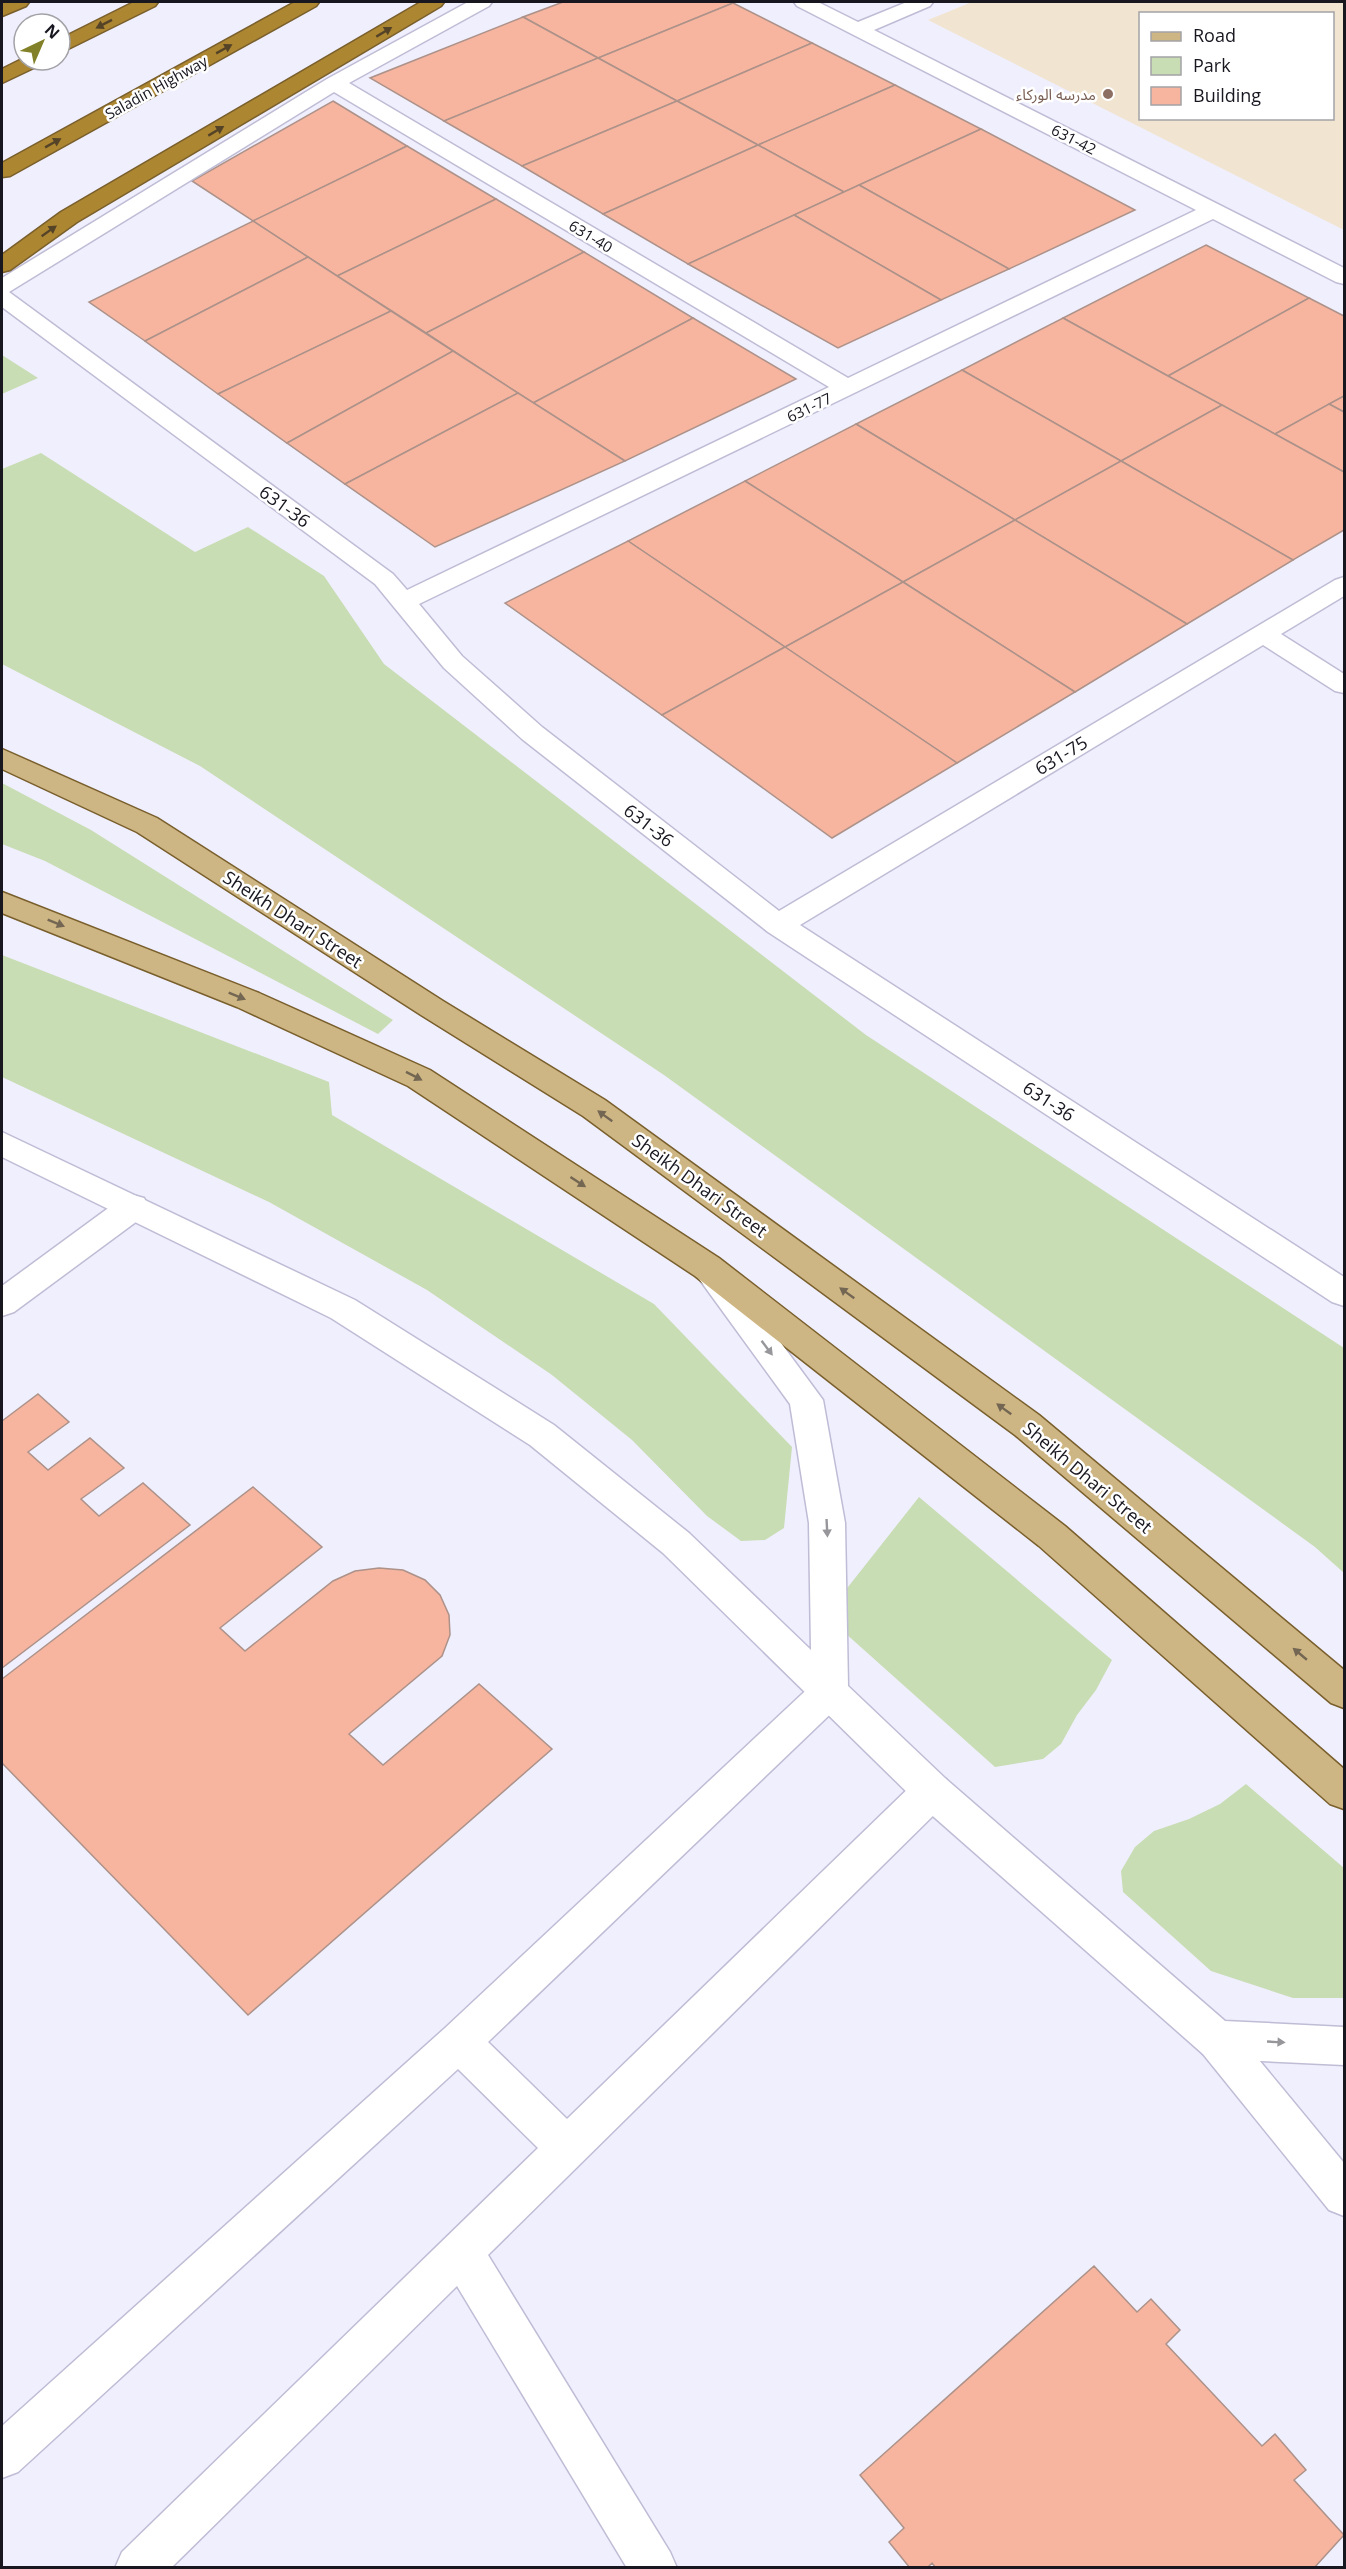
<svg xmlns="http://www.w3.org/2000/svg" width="1346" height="2569" font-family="'Open Sans','Noto Sans Arabic',sans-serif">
<rect width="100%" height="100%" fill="#f0effe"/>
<!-- education -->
<path fill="#f1e5d1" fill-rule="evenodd" d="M 972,2 L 1344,2 L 1344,230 L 928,20 ZM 1140,14 L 1332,14 L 1332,118 L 1140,118 Z"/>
<!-- green -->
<g fill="#c8ddb3">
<path d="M 2,355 L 38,378 L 2,394 Z"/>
<path d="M 41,453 L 195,552 L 248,527 L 324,576 L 384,664 L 866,1035 L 1344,1348 L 1344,1573 L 1315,1547 L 664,1075 L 200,766 L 2,664 L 2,469 Z"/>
<path d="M 2,783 L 91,830 L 393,1020 L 378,1034 L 45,861 L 2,844 Z"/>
<path d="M 2,955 L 329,1082 L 332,1115 L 654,1304 L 792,1447 L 784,1528 L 765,1540 L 741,1541 L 707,1516 L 632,1440 L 552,1375 L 427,1290 L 269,1202 L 2,1077 Z"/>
<path d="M 919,1497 L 1112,1660 L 1096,1690 L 1077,1715 L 1061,1744 L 1043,1759 L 995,1767 L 835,1624 L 833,1606 Z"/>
<path d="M 1246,1784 L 1344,1868 L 1344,1998 L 1293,1998 L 1211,1971 L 1123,1892 L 1121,1871 L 1135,1847 L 1154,1831 L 1189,1819 L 1220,1804 Z"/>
</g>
<!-- building -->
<g fill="#f7b5a0" stroke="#ac9289" stroke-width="1.5">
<path d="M 563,2 L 730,2 L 733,3 L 598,58 L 523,17 Z"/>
<path d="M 733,3 L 812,43 L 677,101 L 598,58 Z"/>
<path d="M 523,17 L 598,58 L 444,121 L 370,78 Z"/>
<path d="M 812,43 L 895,85 L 758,145 L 677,101 Z"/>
<path d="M 598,58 L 677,101 L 522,166 L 444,121 Z"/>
<path d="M 895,85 L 981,129 L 844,192 L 758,145 Z"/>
<path d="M 333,101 L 407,146 L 253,221 L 192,181 Z"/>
<path d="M 677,101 L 758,145 L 603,214 L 522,166 Z"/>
<path d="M 981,129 L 1135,210 L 1009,269 L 859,185 Z"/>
<path d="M 758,145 L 844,192 L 688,264 L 603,214 Z"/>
<path d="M 407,146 L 496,199 L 337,276 L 253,221 Z"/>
<path d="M 859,185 L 1009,269 L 941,300 L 794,215 Z"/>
<path d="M 496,199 L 584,252 L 426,333 L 337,276 Z"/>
<path d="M 794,215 L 941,300 L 838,348 L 688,264 Z"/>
<path d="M 253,221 L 308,257 L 145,341 L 89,302 Z"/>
<path d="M 1206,245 L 1309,298 L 1168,376 L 1063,318 Z"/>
<path d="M 584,252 L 693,318 L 533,403 L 426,333 Z"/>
<path d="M 308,257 L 391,311 L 218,394 L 145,341 Z"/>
<path d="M 1309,298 L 1344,316 L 1344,396 L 1275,434 L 1168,376 Z"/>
<path d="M 391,311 L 453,351 L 287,443 L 218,394 Z"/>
<path d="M 693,318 L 796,379 L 625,461 L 533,403 Z"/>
<path d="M 1063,318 L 1168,376 L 1222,405 L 1121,461 L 962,370 Z"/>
<path d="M 453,351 L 518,393 L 345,484 L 287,443 Z"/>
<path d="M 962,370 L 1121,461 L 1015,520 L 856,424 Z"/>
<path d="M 518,393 L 625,461 L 435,547 L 345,484 Z"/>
<path d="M 1344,396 L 1344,412 L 1329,404 Z"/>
<path d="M 1329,404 L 1344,412 L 1344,472 L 1275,434 Z"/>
<path d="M 1222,405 L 1344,472 L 1344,530 L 1293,560 L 1121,461 Z"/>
<path d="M 856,424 L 1015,520 L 903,582 L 745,481 Z"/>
<path d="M 1121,461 L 1293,560 L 1187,624 L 1015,520 Z"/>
<path d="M 745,481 L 903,582 L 785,647 L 628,541 Z"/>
<path d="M 1015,520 L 1187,624 L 1075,692 L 903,582 Z"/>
<path d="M 628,541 L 785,647 L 662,715 L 505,603 Z"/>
<path d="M 903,582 L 1075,692 L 957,763 L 785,647 Z"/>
<path d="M 785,647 L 957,763 L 832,838 L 662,715 Z"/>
<path d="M 38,1394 L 69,1422 L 28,1452 L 48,1470 L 90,1438 L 124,1468 L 81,1499 L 99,1516 L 143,1483 L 190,1525 L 2,1668 L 2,1421 Z"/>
<path d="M 253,1487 L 322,1547 L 220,1628 L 245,1651 L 333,1581 L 355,1571 L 379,1568 L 403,1570 L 425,1580 L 440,1595 L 449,1615 L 450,1635 L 442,1656 L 349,1734 L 383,1765 L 479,1684 L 552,1749 L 248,2015 L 2,1763 L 2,1679 Z"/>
<path d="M 1094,2266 L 1137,2312 L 1151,2299 L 1180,2330 L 1166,2344 L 1262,2446 L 1275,2434 L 1306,2470 L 1294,2480 L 1344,2535 L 1314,2568 L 936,2568 L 932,2563 L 927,2568 L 910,2568 L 889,2542 L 904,2528 L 860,2475 Z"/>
</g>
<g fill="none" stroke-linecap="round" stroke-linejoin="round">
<defs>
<g id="lane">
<path d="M 133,1195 L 144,1198 L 149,1207 L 144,1216 L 14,1312 L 2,1316 L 2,1286 L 122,1198 Z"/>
<path d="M 830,1675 L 843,1680 L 849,1691 L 843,1702 L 488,2042 L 567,2119 L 918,1779 L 932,1774 L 946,1779 L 951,1791 L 946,1803 L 488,2255 L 670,2552 L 677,2568 L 627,2568 L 457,2286 L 171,2568 L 115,2568 L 122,2552 L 538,2148 L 458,2069 L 18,2472 L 2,2478 L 2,2426 L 445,2028 L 817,1680 Z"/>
<path d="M 1217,2021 L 1231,2026 L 1344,2163 L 1344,2216 L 1329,2210 L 1203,2054 L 1197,2040 L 1203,2026 Z"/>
</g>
<g id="street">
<path d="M 468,2 L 492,2 L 489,6 L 349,83 L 848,378 L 1196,210 L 797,6 L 794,2 L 818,2 L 858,22 L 907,2 L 933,2 L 930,6 L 874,30 L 1344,268 L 1344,284 L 1336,282 L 1213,219 L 419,604 L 462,656 L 542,727 L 779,911 L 1335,580 L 1344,577 L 1344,596 L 1281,634 L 1344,674 L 1344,693 L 1335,691 L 1263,645 L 800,925 L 1344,1277 L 1344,1306 L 1332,1302 L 768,932 L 522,739 L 444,668 L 375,584 L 2,307 L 2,278 L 327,79 ZM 334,92 L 829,387 L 407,590 L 393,574 L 9,292 Z"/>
<path d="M 2,1132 L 355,1300 L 554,1425 L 689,1533 L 811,1650 L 809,1523 L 790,1404 L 697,1276 L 701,1267 L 713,1263 L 725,1267 L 823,1400 L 845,1523 L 848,1686 L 946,1779 L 1225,2021 L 1344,2027 L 1344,2065 L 1217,2059 L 1203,2054 L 918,1803 L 663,1553 L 530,1445 L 331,1318 L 2,1157 Z"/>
</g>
<g id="primary">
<path d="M 2,749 L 157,818 L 443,1001 L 605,1100 L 1039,1415 L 1344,1670 L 1344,1708 L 1331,1703 L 1015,1435 L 583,1116 L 421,1015 L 137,832 L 2,769 Z"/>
<path d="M 2,892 L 259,993 L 430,1070 L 719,1258 L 1065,1526 L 1344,1769 L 1344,1809 L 1330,1804 L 1039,1546 L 695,1276 L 408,1086 L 237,1007 L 2,913 Z"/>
</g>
<g id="highway">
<path d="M 4,2 L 29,2 L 26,6 L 2,16 L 2,3 Z"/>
<path d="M 134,2 L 158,2 L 155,6 L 60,53 L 60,39 Z"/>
<path d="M 295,2 L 319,2 L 316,6 L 10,176 L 2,177 L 2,163 Z"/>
<path d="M 421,2 L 444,2 L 441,6 L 77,222 L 10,270 L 2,272 L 2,255 L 61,212 Z"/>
<path d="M 24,58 L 24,60 L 45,60 L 42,64 L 2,83 L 2,69 Z"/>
</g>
</defs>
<!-- lane casing -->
<use href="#lane" stroke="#bfbcd5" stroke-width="3"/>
<!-- street casing -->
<use href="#street" stroke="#bfbcd5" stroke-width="3"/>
<!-- primary casing -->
<use href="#primary" stroke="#795f2c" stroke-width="3"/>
<!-- highway casing -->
<use href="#highway" stroke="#795f2c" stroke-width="3"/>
<!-- lane -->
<use href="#lane" fill="#fff" fill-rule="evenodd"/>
<!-- street -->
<use href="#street" fill="#fff" fill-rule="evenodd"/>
<!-- primary -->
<use href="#primary" fill="#ceb684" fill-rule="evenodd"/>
<!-- highway -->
<use href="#highway" fill="#ad8632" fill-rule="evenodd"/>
</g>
<!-- one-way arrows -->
<defs><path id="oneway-solid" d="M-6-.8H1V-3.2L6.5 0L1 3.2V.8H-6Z" transform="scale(1.5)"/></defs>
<g fill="#544327">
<use href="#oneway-solid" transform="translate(104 24) rotate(153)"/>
<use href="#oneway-solid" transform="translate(384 32) rotate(-31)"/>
<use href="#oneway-solid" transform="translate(224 49) rotate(-29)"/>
<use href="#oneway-solid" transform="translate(216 131) rotate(-31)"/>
<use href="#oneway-solid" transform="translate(53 143) rotate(-29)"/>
<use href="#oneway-solid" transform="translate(49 231) rotate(-35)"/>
</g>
<g fill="#736652">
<use href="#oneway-solid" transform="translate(56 923) rotate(22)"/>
<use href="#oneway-solid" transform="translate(237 996) rotate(22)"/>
<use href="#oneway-solid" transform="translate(414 1076) rotate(27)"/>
<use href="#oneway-solid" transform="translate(605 1116) rotate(-144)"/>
<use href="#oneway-solid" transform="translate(578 1182) rotate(33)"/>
<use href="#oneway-solid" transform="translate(847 1293) rotate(-144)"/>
<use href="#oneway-solid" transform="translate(1004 1409) rotate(-144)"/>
<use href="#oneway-solid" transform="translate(1300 1654) rotate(-140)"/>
</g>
<g fill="#97979b">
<use href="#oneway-solid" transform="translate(767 1348) rotate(53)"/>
<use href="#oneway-solid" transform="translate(827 1528) rotate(87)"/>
<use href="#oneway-solid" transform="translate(1276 2042) rotate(3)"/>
</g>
<!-- markers -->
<circle fill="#8d6e63" stroke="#fff" stroke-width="2" cx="1108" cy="94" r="6"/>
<g text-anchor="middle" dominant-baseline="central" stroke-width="5" stroke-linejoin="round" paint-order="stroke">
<!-- far-street labels -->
<g font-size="15" fill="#181720" stroke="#fff">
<text transform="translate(156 87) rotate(-29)">Saladin Highway</text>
<text transform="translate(1074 139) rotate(27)">631-42</text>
<text transform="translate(591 236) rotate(31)">631-40</text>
<text transform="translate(809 407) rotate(-26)">631-77</text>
</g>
<!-- far-education labels -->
<g font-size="15" fill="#785e54" stroke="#fff" text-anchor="end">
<text x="1096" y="94">مدرسه الوركاء</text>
</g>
<!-- street labels -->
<g font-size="18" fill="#181720" stroke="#fff">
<text transform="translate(285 506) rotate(36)">631-36</text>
<text transform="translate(1061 755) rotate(-31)">631-75</text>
<text transform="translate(649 825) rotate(38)">631-36</text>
<text transform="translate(293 919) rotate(33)">Sheikh Dhari Street</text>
<text transform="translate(1049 1101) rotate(33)">631-36</text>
<text transform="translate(700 1185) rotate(36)">Sheikh Dhari Street</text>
<text transform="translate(1088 1477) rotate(40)">Sheikh Dhari Street</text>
</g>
</g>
<!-- border -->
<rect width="1346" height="2569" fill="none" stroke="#181720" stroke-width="6"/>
<!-- legend -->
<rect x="1139" y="12" width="195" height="108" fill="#ffffff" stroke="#a3a2a6" stroke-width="1.5"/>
<rect x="1151" y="32" width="30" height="9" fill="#ceb684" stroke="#a3a2a6" stroke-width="1.5"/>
<text x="1193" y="42" font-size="18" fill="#181720">Road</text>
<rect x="1151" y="57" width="30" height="18" fill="#c8ddb3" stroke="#a3a2a6" stroke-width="1.5"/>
<text x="1193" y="72" font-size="18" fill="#181720">Park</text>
<rect x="1151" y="87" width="30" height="18" fill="#f7b5a0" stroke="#a3a2a6" stroke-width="1.5"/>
<text x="1193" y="102" font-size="18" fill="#181720">Building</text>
<!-- north arrow -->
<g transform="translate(42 42) rotate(44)"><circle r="28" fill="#ffffff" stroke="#a3a2a6" stroke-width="1.5"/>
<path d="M0-4.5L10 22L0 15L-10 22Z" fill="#828028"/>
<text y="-9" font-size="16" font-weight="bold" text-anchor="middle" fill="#181720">N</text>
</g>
</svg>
